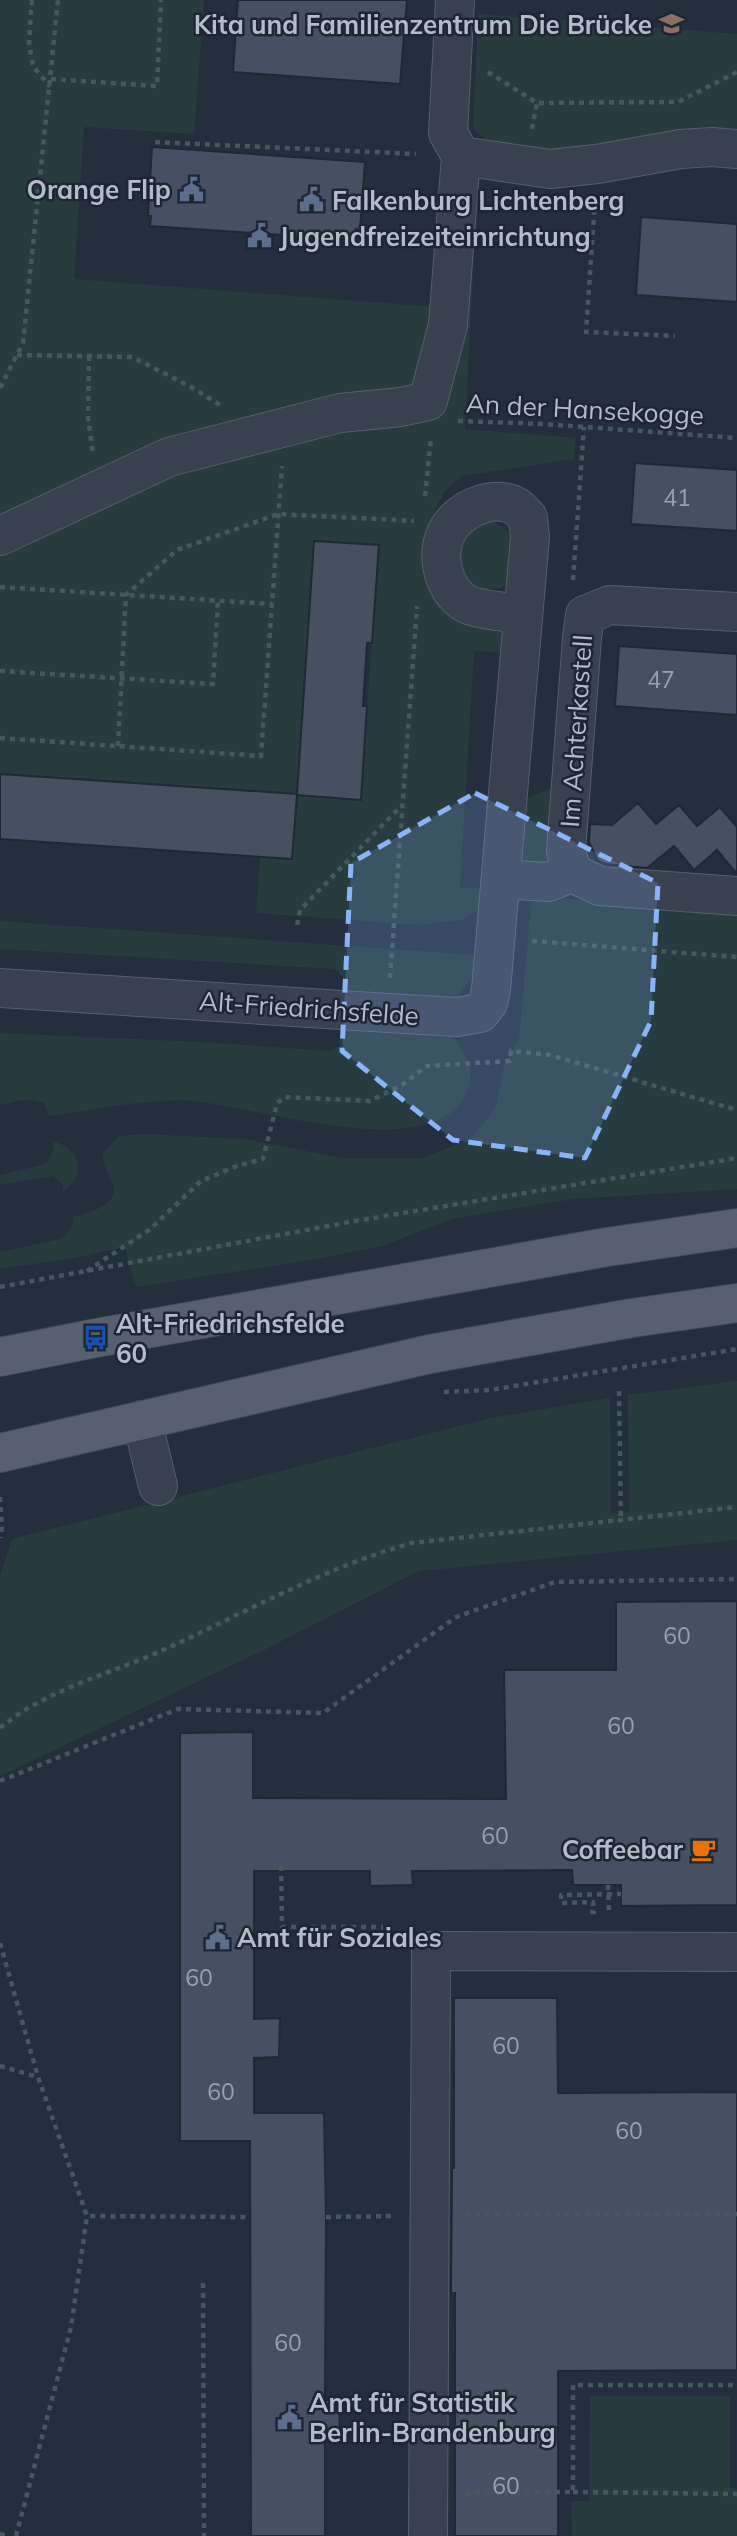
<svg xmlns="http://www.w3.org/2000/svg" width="737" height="2536" font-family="Mulish,sans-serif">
<rect width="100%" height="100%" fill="#242f3e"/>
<!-- green -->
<g fill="#263c3f" fill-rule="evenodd">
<path d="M 0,0 L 204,0 L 194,134 L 84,127 L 74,279 L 436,307 L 445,194 L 477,196 L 465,429 L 576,438 L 574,459 L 462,476 C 441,491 437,504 429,528 L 503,628 L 501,652 L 474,651 L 460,887 L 484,889 L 480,909 L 461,920 L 418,925 L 256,913 L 260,857 L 292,858 L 297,795 L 0,774 ZM 314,541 L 379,546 L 360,800 L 297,795 L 301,734 L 308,733 L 303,701 L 307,637 L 315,637 Z"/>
<path d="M 478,14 L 737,34 L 737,134 L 593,153 L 491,144 L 473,128 Z"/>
<path d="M 492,522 C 521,531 514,557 512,580 L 502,587 L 479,592 L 458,570 L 462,535 L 482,523 Z"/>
<path d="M 553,787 L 547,865 L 518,863 L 522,801 Z"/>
<path d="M 545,897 L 737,911 L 737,1189 L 573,1199 L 452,1219 L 382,1246 L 311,1260 L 136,1287 L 125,1247 L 74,1258 L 0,1269 L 0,1252 L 61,1239 L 73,1226 L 73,1217 C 89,1212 124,1205 111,1180 C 106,1170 103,1165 103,1153 L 119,1136 L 142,1134 L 245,1139 L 341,1158 L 423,1158 L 472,1138 L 496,1107 L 504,1065 L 519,1040 L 531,903 Z"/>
<path d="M 0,921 L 474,955 L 478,957 L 478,970 L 458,996 L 441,1000 L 344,994 L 342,976 L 335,969 L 0,949 Z"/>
<path d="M 340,1029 L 452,1037 C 466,1052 475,1068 468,1089 C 440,1170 253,1105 192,1101 C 143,1098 97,1110 49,1116 L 45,1104 C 30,1096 16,1102 0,1105 L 0,1033 L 201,1042 L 329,1051 L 339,1046 Z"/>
<path d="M 53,1141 C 80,1149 89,1175 63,1191 L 63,1185 L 53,1176 L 0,1185 L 0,1175 L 46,1164 L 54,1149 Z"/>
<path d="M 737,1381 L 737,1540 L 419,1571 L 262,1651 L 0,1776 L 0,1576 L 12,1539 L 491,1418 L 610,1398 L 611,1513 L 629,1512 L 628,1395 Z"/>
<path d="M 590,2396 L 730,2396 L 730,2488 L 737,2489 L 737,2536 L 572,2536 L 571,2501 L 589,2501 Z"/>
</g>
<!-- building -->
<g fill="#455162" stroke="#1f2835" stroke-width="2">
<path d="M 238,0 L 407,0 L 400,84 L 233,72 Z"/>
<path d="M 152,147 L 365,162 L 360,230 L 356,229 L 355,240 L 150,226 L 151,216 L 148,216 Z"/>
<path d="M 641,217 L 737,224 L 737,302 L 636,295 Z"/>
<path d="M 635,463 L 737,470 L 737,531 L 631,524 Z"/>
<path d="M 314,541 L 379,545 L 372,643 L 367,643 L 363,706 L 367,706 L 361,800 L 297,795 L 292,859 L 0,839 L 0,774 L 297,794 Z"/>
<path d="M 619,646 L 737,654 L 737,715 L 615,706 Z"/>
<path d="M 638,803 L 656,824 L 679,805 L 697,826 L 720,807 L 737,827 L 737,874 L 717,850 L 694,870 L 674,846 L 647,868 L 606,864 L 598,861 L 589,842 L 590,824 L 612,825 Z"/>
<path d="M 737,1601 L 737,1905 L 621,1906 L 621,1885 L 573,1885 L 572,1870 L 412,1871 L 413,1885 L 370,1886 L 370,1871 L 254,1871 L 254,2019 L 280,2018 L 279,2057 L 254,2058 L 254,2113 L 324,2113 L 326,2217 L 325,2400 L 339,2400 L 340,2438 L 325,2438 L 325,2536 L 251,2536 L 250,2141 L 180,2141 L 180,1733 L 253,1732 L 253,1798 L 506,1799 L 504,1670 L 616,1670 L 616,1602 Z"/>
<path d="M 454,1998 L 557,1998 L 558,2093 L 737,2092 L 737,2370 L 558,2371 L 558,2536 L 455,2536 L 455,2293 L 451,2293 L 452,2168 L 454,2168 Z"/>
</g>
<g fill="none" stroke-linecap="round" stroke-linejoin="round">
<defs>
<g id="minor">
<path d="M 455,0 L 448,133 L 461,156 L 550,169 L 597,164 L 681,149 L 712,147 L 737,149"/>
<path d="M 0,536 L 169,457 L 340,413 L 401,407 L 428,401 L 448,325 L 461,156"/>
<path d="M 572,873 L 566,850 L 582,638 L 585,615 L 610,605 L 737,612"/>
<path d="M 501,879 L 548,882 L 572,873 L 600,886 L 737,896"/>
<path d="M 0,988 L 388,1013 L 457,1017 L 480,1013 L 488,1003 L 491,990 L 530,537 L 528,518 C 525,515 521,510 517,507 C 493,492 454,511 445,536 C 436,558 444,590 465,603 C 476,610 508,612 523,614"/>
<path d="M 142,1420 L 158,1486"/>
<path d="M 428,2536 L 431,1951 L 737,1952"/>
</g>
<g id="major">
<path d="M 0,1357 L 96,1338 L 607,1247 L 737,1228"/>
<path d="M 0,1453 L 430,1354 L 632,1318 L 737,1303"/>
</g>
</defs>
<!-- minor casing -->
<use href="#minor" stroke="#565f6c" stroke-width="40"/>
<!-- major casing -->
<use href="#major" stroke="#414a57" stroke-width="40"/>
<!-- path -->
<g stroke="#44595c" stroke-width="4.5" stroke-dasharray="5 5" stroke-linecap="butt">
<path d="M 32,0 L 29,42 L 33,66 L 50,87"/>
<path d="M 488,72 L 537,103 L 678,102 L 737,72"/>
<path d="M 51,79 L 157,86 L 161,0"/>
<path d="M 532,129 L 537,103"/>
<path d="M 155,142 L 416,154"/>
<path d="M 595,200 L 586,332 L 675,336"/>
<path d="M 17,355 L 132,357 L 193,388 L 220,405"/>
<path d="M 89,356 L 88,418 L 93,454"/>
<path d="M 0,388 L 23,343 L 58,0"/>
<path d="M 458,421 L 543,424 L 737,438"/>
<path d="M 425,496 L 431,438"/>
<path d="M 573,580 L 584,427"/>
<path d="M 0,587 L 272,604"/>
<path d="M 0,671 L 213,684 L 218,600"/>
<path d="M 0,738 L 261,756 L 282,466"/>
<path d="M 118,746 L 126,595 L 177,550 L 278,514 L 414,521"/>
<path d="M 297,925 L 300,910 L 402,805"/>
<path d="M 532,941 L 737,957"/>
<path d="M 390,978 L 417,606"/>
<path d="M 87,1271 L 149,1230 L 201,1181 L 237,1166 L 263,1159 L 277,1103 L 285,1097 L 370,1101 L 402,1085 L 427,1066 L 510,1061 L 511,1051 L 550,1055 L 737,1110"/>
<path d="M 0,1287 L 355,1221 L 737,1158"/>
<path d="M 619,1391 L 621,1521"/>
<path d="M 444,1392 L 490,1390 L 737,1349"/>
<path d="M 0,1497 L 2,1527 L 0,1538"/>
<path d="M 0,1728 C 45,1690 110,1674 163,1650 C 245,1613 325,1567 412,1543 L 737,1507"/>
<path d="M 0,1781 L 178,1709 L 323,1713 L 456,1617 L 555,1582 L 737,1579"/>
<path d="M 281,1866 L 282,1927 L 383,1927"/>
<path d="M 608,1885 L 609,1914"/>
<path d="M 590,1912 L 594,1912 L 593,1902 L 561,1903 L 561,1895 L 621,1894"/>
<path d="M 0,1943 L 38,2077 L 87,2216 L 250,2217"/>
<path d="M 0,2066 L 38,2077"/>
<path d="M 465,2215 L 737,2214"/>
<path d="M 326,2217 L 393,2216"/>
<path d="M 203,2283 L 204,2536"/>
<path d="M 573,2492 L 737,2494"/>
<path d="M 465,2493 L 573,2492 L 573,2385 L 737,2385"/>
<path d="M 0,2534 L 9,2536"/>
<path d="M 16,2536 L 71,2327 L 87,2216"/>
</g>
<!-- minor -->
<use href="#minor" stroke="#38414e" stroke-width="38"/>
<!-- major -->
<use href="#major" stroke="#56606e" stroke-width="38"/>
</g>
<!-- marked area -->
<path fill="#8ab4f8" fill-opacity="0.2" stroke="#8ab4f8" stroke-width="5" stroke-dasharray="14 9" stroke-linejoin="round" d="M 475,793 L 658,883 L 651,1021 L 585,1158 L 453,1140 L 342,1051 L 351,863 Z"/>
<!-- icons -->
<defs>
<symbol id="school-bare" viewBox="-9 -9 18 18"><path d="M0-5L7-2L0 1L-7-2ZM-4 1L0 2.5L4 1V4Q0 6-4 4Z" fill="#8d6e63" stroke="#1d2633" stroke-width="2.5" paint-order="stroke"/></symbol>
<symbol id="civic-bare" viewBox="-9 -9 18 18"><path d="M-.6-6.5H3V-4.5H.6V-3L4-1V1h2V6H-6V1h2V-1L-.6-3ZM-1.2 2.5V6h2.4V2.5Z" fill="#5c6f8a" stroke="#1d2633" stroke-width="2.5" paint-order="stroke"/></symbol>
<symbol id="bus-bare" viewBox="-9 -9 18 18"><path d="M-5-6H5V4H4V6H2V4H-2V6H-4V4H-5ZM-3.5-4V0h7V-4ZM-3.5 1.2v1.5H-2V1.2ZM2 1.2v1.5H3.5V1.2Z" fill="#1a4fb4" stroke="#1d2633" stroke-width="2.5" paint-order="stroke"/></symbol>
<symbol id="cafe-bare" viewBox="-9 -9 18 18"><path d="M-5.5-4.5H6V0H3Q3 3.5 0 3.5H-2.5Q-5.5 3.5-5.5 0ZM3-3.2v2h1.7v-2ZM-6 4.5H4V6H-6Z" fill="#e8710a" stroke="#1d2633" stroke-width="2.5" paint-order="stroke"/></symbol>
</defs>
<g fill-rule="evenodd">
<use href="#school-bare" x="654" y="6" width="35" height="35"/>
<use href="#civic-bare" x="174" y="172" width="35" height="35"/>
<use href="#civic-bare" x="294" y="182" width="35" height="35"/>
<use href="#civic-bare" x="242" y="218" width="35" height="35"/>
<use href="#bus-bare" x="78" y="1320" width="35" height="35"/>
<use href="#cafe-bare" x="686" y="1832" width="35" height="35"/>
<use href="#civic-bare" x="200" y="1920" width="35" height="35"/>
<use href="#civic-bare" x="272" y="2400" width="35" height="35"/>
</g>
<g text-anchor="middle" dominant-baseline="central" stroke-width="5" stroke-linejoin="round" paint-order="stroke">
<!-- number labels -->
<g font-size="23" fill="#98a1af">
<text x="677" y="497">41</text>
<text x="661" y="679">47</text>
<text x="677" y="1635">60</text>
<text x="621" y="1725">60</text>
<text x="495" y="1835">60</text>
<text x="199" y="1977">60</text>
<text x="506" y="2045">60</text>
<text x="221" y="2091">60</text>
<text x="629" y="2130">60</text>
<text x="288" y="2342">60</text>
<text x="506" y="2485">60</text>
</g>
<!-- poi labels -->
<g font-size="26" font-weight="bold" fill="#b4bcc9" stroke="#1d2633" text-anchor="start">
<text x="652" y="24" text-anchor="end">Kita und Familienzentrum Die Brücke</text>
<text x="171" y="189" text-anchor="end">Orange Flip</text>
<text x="332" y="200">Falkenburg Lichtenberg</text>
<text x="279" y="236">Jugendfreizeiteinrichtung</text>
<text x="116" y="1323">Alt-Friedrichsfelde<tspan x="116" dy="30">60</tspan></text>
<text x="683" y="1849" text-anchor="end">Coffeebar</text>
<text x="237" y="1937">Amt für Soziales</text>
<text x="309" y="2402">Amt für Statistik<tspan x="309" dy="30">Berlin-Brandenburg</tspan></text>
</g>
<!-- street labels -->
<g font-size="26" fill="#b4bcc9" stroke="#1d2633">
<text transform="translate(585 409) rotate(3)">An der Hansekogge</text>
<text transform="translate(576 731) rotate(-86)">Im Achterkastell</text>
<text transform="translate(309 1008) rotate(4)">Alt-Friedrichsfelde</text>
</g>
</g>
</svg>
